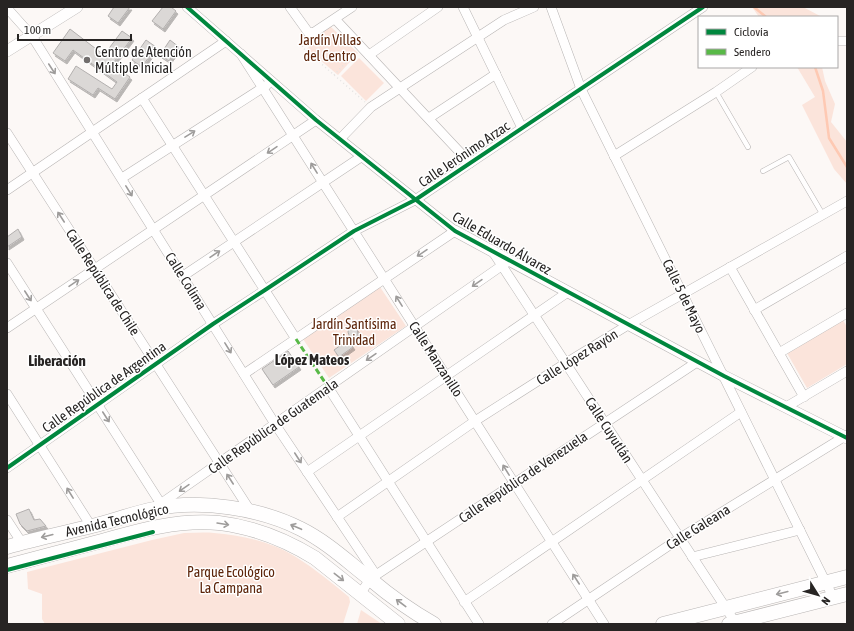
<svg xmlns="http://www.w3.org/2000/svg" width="854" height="631" font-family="'Asap Condensed',sans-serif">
<defs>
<filter id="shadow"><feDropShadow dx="2" dy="3" stdDeviation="0" flood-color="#0004"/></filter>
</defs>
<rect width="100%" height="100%" fill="#fcf8f6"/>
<!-- green -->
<g fill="#fbe4db">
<path d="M 752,7 L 803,7 L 822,17 L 759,17 Z"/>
<path d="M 330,26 L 358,53 L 338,75 L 307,49 Z"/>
<path d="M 359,58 L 384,83 L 366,101 L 341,76 Z"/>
<path d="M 797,67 L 822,67 L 825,81 L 835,104 L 831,122 L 847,142 L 847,184 L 834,169 L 802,105 L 815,97 Z"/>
<path d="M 380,287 L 406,326 L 329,378 L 303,339 Z"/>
<path d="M 843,320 L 847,327 L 847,364 L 807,388 L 787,353 Z"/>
<path d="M 184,533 C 194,533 204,532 214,533 C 241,535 273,542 296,557 C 315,569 332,583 349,597 L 350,602 L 343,624 L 45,624 L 42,619 L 42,594 L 28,589 L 27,572 L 152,540 Z"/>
<path d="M 361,610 L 382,624 L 357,624 Z"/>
</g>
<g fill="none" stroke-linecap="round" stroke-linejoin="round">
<!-- stream -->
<g stroke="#fec9b3" stroke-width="2.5">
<path d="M 754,7 L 766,17"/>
<path d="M 815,67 L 823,91 L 829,138 L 847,167"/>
</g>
</g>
<!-- building -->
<g fill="#dbd8d6" stroke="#b2afae" filter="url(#shadow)">
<path d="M 114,7 L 130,7 L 118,23 L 108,16 Z"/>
<path d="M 163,7 L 171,7 L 176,11 L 163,29 L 152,21 Z"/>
<path d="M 70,29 L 104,55 L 122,31 L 132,38 L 114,62 L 116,63 L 114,66 L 130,77 L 115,99 L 98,88 L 93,95 L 68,79 L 76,66 L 112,89 L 117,82 L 73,50 L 65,61 L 53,53 Z"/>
<path d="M 146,40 L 156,47 L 142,67 L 132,60 Z"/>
<path d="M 170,40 L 179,47 L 169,61 L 160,55 Z"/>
<path d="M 18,229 L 22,237 L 7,247 L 7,237 Z"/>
<path d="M 352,327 L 357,329 L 358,334 L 357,337 L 351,341 L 348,332 L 349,328 Z"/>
<path d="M 348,340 L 353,347 L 339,357 L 334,350 Z"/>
<path d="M 288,351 L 299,367 L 273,385 L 262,369 Z"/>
<path d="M 29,509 L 34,520 L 40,519 L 46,526 L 27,531 L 20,524 L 16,514 Z"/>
</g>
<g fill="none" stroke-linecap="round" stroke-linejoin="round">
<defs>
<g id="service">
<path d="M 716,92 L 748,147"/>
<path d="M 763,171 L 789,157 L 823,215"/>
</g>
<g id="minor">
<path d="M 187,7 L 316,120 L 455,231 L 244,374"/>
<path d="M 290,7 L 308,32 L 313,33 L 352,7"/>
<path d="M 463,7 L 522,128"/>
<path d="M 551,7 L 581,89 L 833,597"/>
<path d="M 7,8 L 32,36 L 275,424 L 376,575"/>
<path d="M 335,19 L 470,163"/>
<path d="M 837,41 L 847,41"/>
<path d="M 241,54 L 604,624"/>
<path d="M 369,55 L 438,7"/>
<path d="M 142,98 L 296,339"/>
<path d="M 429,118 L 496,74"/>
<path d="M 7,133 L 251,512"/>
<path d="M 340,139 L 371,107 L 400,88 L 504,20 L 534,7"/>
<path d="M 614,156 L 716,92 L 752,67"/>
<path d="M 122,178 L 267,85"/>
<path d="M 7,190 L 226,41"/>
<path d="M 493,252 L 735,622"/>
<path d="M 7,263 L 161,504"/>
<path d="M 730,267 L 804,397"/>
<path d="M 183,276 L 361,157"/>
<path d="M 754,310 L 847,256"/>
<path d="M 7,328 L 316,120"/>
<path d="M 779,353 L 847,313"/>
<path d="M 328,387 L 479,624"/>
<path d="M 7,394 L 91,526"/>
<path d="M 786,407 L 847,371"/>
<path d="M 7,468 L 213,324 L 265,290 L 354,231 L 415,200 L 703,7"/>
<path d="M 307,472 L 568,292"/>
<path d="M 156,507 L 507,262"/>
<path d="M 337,517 L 475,421 L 566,363 L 628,325 L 847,201"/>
<path d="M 7,520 L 22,543"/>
<path d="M 692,557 L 800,530"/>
<path d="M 361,593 L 370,579 L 697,362"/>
<path d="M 464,602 L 741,412"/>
<path d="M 552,624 L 680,538 L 847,435"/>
</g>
<g id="tertiary">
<path d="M 7,51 L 77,7"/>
<path d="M 455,231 L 724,376 L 847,438"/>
</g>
<g id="primary">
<path d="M 7,547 C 35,539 64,533 92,526 C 113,521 133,513 154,509 C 199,499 260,508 301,529 C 327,542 348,562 370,579 C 390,596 411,611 434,624"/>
<path d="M 7,566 C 37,558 68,550 98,542 C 137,531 178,519 219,523 C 253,527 286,540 315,558 L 398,624"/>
<path d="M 663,624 L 847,577"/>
<path d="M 729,624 L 847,594"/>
</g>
</defs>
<!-- service casing -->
<use href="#service" stroke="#b8b5b4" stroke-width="5.5"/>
<!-- minor casing -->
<use href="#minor" stroke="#b8b5b4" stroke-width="10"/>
<!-- tertiary casing -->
<use href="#tertiary" stroke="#b8b5b4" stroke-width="12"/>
<!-- primary casing -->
<use href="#primary" stroke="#b8b5b4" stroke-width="15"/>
<!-- path -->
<g stroke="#e5e4e3" stroke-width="1.5" stroke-dasharray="1 3" stroke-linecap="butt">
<path d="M 308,40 L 302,47 L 365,102"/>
<path d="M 334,75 L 356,52"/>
</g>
<!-- service -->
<use href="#service" stroke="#fffefe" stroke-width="4.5"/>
<!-- minor -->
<use href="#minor" stroke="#fffefe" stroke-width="9"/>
<!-- tertiary -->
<use href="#tertiary" stroke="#fffefe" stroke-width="11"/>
<!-- primary -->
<use href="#primary" stroke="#fffefe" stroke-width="14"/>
<!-- quiet -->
<path stroke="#58b947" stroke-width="3" stroke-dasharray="6 3" stroke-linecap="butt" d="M 296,339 L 328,387"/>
<defs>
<g id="cycleway">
<path d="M 187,7 L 316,120 L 455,231 L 724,376 L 847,438"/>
<path d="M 7,468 L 213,324 L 265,290 L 354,231 L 415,200 L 703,7"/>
<path d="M 7,570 L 153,532"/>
</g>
</defs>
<!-- cycleway casing -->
<use href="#cycleway" stroke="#fff" stroke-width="6"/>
<!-- cycleway -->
<use href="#cycleway" stroke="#00873e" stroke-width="4"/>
</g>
<!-- one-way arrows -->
<defs><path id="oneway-shaft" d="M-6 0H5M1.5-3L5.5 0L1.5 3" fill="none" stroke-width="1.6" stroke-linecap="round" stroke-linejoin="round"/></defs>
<g stroke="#9e9c9b">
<use href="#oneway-shaft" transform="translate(52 69) rotate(57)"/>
<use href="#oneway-shaft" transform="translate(190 134) rotate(-32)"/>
<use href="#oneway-shaft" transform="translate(272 150) rotate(146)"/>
<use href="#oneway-shaft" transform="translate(314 168) rotate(-122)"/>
<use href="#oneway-shaft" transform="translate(129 191) rotate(58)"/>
<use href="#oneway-shaft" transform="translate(61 217) rotate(-123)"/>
<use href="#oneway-shaft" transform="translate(422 253) rotate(146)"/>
<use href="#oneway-shaft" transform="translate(215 254) rotate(-34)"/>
<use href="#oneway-shaft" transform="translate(74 283) rotate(-34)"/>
<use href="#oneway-shaft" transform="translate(477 283) rotate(145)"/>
<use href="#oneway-shaft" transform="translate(28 296) rotate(57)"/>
<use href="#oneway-shaft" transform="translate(399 301) rotate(-122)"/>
<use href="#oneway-shaft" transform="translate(228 348) rotate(58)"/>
<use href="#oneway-shaft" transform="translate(371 357) rotate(145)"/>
<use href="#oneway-shaft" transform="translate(106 417) rotate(57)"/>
<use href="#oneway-shaft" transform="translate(298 458) rotate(57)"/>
<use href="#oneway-shaft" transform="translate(506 470) rotate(-122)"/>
<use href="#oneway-shaft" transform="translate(230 479) rotate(-123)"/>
<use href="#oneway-shaft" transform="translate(184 488) rotate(145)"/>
<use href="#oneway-shaft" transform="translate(70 493) rotate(-122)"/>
<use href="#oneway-shaft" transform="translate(223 524) rotate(9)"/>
<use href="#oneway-shaft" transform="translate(296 527) rotate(-157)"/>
<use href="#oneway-shaft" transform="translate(47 536) rotate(166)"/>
<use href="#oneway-shaft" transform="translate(339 577) rotate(38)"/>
<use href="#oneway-shaft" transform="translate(576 579) rotate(-123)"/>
<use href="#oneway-shaft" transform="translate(782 593) rotate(166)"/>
<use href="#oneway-shaft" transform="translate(401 603) rotate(-143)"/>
</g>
<!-- markers -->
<circle fill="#726e6d" stroke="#fff" stroke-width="1.5" cx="87" cy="60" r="4"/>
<g text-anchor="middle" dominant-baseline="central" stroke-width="3" stroke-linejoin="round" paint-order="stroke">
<!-- park labels -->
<g font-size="14" fill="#5c2409" stroke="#fff">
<text x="330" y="40">Jardín Villas<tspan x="330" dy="16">del Centro</tspan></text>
<text x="354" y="324">Jardín Santísima<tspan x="354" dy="16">Trinidad</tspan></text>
<text x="231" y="572">Parque Ecológico<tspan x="231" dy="16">La Campana</tspan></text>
</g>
<!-- poi labels -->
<g font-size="14" fill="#272423" stroke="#fff" text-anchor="start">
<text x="95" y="52">Centro de Atención<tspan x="95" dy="16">Múltiple Inicial</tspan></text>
</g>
<!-- street labels -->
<g font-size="14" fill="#272423" stroke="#fff">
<text transform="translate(464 154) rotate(-34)">Calle Jerónimo Arzac</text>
<text transform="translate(502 243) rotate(30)">Calle Eduardo Álvarez</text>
<text transform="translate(186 281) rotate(58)">Calle Colima</text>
<text transform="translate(103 282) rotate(57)">Calle República de Chile</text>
<text transform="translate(684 296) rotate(64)">Calle 5 de Mayo</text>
<text transform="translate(577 357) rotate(-32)">Calle López Rayón</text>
<text transform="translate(436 359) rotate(57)">Calle Manzanillo</text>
<text transform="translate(104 387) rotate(-35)">Calle República de Argentina</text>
<text transform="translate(273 426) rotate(-35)">Calle República de Guatemala</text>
<text transform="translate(609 430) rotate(57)">Calle Cuyutlán</text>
<text transform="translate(523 477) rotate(-34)">Calle República de Venezuela</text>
<text transform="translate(117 520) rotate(-13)">Avenida Tecnológico</text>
<text transform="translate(698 527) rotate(-32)">Calle Galeana</text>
</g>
<!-- neighbourhood labels -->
<g font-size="15" font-weight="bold" fill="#272423" stroke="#fff">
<text x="312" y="359">López Mateos</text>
<text x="57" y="360">Liberación</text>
</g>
</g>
<!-- border -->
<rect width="854" height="631" fill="none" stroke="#272423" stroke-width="16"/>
<!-- legend -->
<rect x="698" y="16" width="140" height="52" fill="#ffffff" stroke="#a9a7a7"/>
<rect x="706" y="29" width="20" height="6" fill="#00873e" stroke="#a9a7a7"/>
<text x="734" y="36" font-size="12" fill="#272423">Ciclovía</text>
<rect x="706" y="49" width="20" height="6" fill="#58b947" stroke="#a9a7a7"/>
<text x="734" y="56" font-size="12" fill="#272423">Sendero</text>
<!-- north arrow -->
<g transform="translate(818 595) rotate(127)" stroke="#ffffff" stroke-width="3" paint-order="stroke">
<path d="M0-3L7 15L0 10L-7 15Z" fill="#272423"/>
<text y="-6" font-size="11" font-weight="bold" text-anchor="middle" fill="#272423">N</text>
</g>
<!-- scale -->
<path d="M18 34v6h113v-6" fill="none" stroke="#272423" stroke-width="2"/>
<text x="24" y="34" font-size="12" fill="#272423" stroke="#ffffff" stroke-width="3" paint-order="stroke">100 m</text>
</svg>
